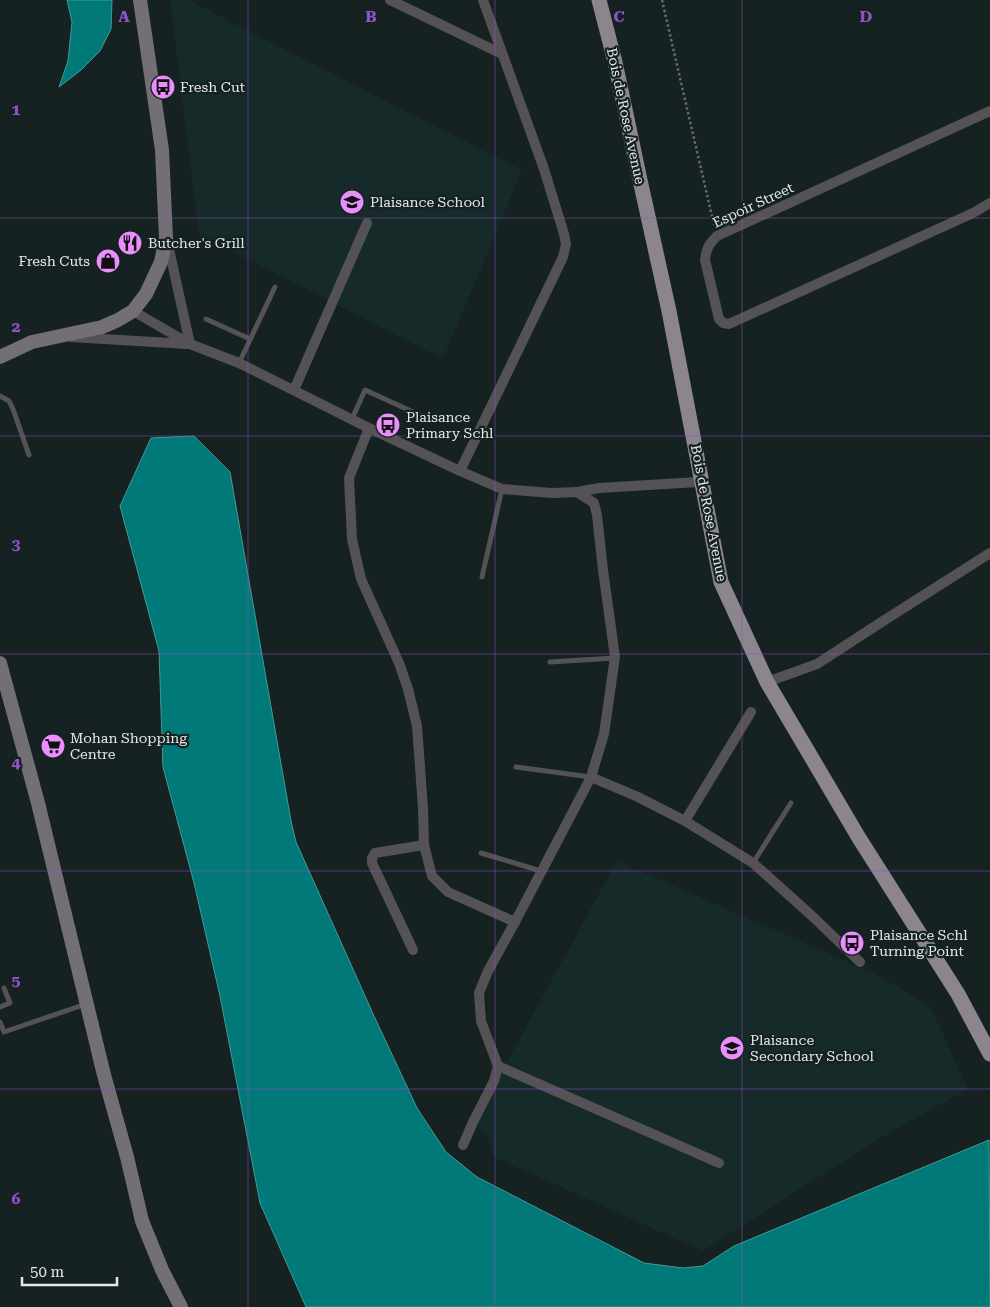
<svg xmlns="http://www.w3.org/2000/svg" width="990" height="1307" font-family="'Roboto Serif',serif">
<rect width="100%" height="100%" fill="#162121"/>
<!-- built -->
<g fill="#162a2a">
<path d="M 170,0 L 188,0 L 522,170 L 443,359 L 199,234 Z"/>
<path d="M 617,861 L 878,975 L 930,1006 L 968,1089 L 880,1138 L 703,1251 L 494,1157 L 486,1135 L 474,1122 Z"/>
</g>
<!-- water -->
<g fill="#007978" stroke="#449b9a">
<path d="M 67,0 L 112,0 L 111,29 L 100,51 L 81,70 L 59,87 L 68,61 L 72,22 Z"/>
<path d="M 194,436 L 230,472 L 291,821 L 296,842 L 374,1016 L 417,1108 L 446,1152 L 477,1177 L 644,1263 L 683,1268 L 703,1266 L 734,1246 L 989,1140 L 990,1307 L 306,1307 L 260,1203 L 220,996 L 194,883 L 163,767 L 159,651 L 120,506 L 151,438 Z"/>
</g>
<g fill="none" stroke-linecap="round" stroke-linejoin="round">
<!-- path -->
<path stroke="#626c6c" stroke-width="2.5" stroke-dasharray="2.5 2.5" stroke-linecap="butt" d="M 662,0 L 714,225"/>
<!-- lane -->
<g stroke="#555256" stroke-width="5">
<path d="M 206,319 L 250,339"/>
<path d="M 239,363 L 275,287"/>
<path d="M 0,396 L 9,401 L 13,409 L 29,455"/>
<path d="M 352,419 L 365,390 L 424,417"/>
<path d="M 482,577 L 502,489"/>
<path d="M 550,662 L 615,658"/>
<path d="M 516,767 L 591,777"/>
<path d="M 481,853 L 541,871"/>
<path d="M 753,863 L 791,803"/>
<path d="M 0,1007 L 10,1003 L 4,988"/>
<path d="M 0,1022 L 4,1032 L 86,1004"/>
</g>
<!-- street -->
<g stroke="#555256" stroke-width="10">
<path d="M 390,0 L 502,54"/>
<path d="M 990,111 L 717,236 C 709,244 706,249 705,260 L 719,319 L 723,323 L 729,324 L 973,213 L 990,203"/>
<path d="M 167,240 L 190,344"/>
<path d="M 133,311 L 190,344 L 239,363 L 369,428 L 460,471 L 502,489 L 552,493 L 577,492 L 594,503 L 597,515 L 603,570 L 615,657 L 604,734 L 591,777 L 515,922 L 448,892 L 432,876 L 424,845 L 423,808 L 417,726 L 408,689 L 399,663 L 361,579 L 352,539 L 349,478 L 369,428"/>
<path d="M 71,337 L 187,344"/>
<path d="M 294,390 L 367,223"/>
<path d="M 460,471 L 563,257 L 566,244 L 564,234 L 544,169 L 483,0"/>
<path d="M 577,492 L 599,488 L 698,482"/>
<path d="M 767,682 L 817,664 L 880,623 L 990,553"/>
<path d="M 591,777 L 638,797 L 685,821 L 753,863 L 811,915 L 860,962"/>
<path d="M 685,821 L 751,712"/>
<path d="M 413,950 L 372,863 L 372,858 L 375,853 L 424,845"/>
<path d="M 498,1066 L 719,1163"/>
<path d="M 463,1145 L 473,1122 L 494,1081 L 498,1066 L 481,1021 L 479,993 L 488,971 L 515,922"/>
</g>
<!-- secondary -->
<g stroke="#746f75" stroke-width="14">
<path d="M 0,357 L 32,342 L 102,327 L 118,320 L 133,311 L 146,294 L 161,262 L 166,238 L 162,150 L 140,0"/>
<path d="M 0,663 L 38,803 L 104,1075 L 127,1157 L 142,1221 L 162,1270 L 181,1307"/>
</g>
<!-- primary -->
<path stroke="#8c858d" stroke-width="15" d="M 599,0 L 615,62 L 640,180 L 669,311 L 721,582 L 767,682 L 859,838 L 958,994 L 990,1054"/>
</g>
<!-- grid -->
<path fill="none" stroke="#8f52c7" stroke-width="1" stroke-opacity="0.55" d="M 248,0 L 248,1307M 495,0 L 495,1307M 742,0 L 742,1307M 0,218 L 990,218M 0,436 L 990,436M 0,654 L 990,654M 0,871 L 990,871M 0,1089 L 990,1089"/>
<!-- icons -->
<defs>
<symbol id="bus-disc" viewBox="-11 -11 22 22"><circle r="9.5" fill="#ea8dfd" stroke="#162121"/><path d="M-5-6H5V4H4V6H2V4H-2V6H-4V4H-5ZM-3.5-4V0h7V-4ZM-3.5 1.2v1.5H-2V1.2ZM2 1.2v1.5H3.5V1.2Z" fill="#111"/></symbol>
<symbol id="school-disc" viewBox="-11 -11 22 22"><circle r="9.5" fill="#ea8dfd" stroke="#162121"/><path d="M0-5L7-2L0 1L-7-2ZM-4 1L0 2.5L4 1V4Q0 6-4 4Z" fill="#111"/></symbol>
<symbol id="restaurant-disc" viewBox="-11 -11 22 22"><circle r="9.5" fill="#ea8dfd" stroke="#162121"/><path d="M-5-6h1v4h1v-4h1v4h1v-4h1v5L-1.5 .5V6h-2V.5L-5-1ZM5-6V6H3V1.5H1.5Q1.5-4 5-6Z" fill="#111"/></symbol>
<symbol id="shop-disc" viewBox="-11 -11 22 22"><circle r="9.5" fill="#ea8dfd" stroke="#162121"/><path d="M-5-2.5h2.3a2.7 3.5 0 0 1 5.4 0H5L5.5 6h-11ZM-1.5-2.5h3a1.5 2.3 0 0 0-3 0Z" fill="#111"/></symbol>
<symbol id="supermarket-disc" viewBox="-11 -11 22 22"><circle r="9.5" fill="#ea8dfd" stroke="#162121"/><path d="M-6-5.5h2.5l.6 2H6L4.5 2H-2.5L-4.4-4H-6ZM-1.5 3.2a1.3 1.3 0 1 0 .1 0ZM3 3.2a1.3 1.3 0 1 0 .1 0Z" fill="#111"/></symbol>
</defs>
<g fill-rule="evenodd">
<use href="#bus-disc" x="149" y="73" width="28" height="28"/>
<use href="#school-disc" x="338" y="188" width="28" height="28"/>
<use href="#restaurant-disc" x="116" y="229" width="28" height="28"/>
<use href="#shop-disc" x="94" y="247" width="28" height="28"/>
<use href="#bus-disc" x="374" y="411" width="28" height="28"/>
<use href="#supermarket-disc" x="39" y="732" width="28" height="28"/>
<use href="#bus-disc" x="838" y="929" width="28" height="28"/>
<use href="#school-disc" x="718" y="1034" width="28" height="28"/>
</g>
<g text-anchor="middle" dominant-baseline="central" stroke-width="4.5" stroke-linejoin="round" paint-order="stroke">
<!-- poi labels -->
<g font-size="14" fill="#e1e9e9" stroke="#162121" text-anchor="start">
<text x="180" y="87">Fresh Cut</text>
<text x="370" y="202">Plaisance School</text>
<text x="148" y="243">Butcher's Grill</text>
<text x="90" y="261" text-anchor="end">Fresh Cuts</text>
<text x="406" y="417">Plaisance<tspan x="406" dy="16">Primary Schl</tspan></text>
<text x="70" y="738">Mohan Shopping<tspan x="70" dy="16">Centre</tspan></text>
<text x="870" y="935">Plaisance Schl<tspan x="870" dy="16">Turning Point</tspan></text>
<text x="750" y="1040">Plaisance<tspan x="750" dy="16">Secondary School</tspan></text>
</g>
<!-- street labels -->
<g font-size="14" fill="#e1e9e9" stroke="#162121">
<text transform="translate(626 116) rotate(78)">Bois de Rose Avenue</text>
<text transform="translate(753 205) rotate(-25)">Espoir Street</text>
<text transform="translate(709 513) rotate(79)">Bois de Rose Avenue</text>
</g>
</g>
<g font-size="16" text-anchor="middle" font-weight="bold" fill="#8f52c7" stroke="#162121" stroke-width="4.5" stroke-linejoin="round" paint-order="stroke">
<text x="124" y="22">A</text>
<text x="371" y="22">B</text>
<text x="619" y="22">C</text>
<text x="866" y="22">D</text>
<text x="16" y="115">1</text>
<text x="16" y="332">2</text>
<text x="16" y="550">3</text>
<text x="16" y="768">4</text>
<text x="16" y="986">5</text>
<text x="16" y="1204">6</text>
</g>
<!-- scale -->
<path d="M22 1277v8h95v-8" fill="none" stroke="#e1e9e9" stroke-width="2.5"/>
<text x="30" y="1277" font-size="15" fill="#e1e9e9" stroke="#162121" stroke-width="4" paint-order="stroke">50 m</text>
</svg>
